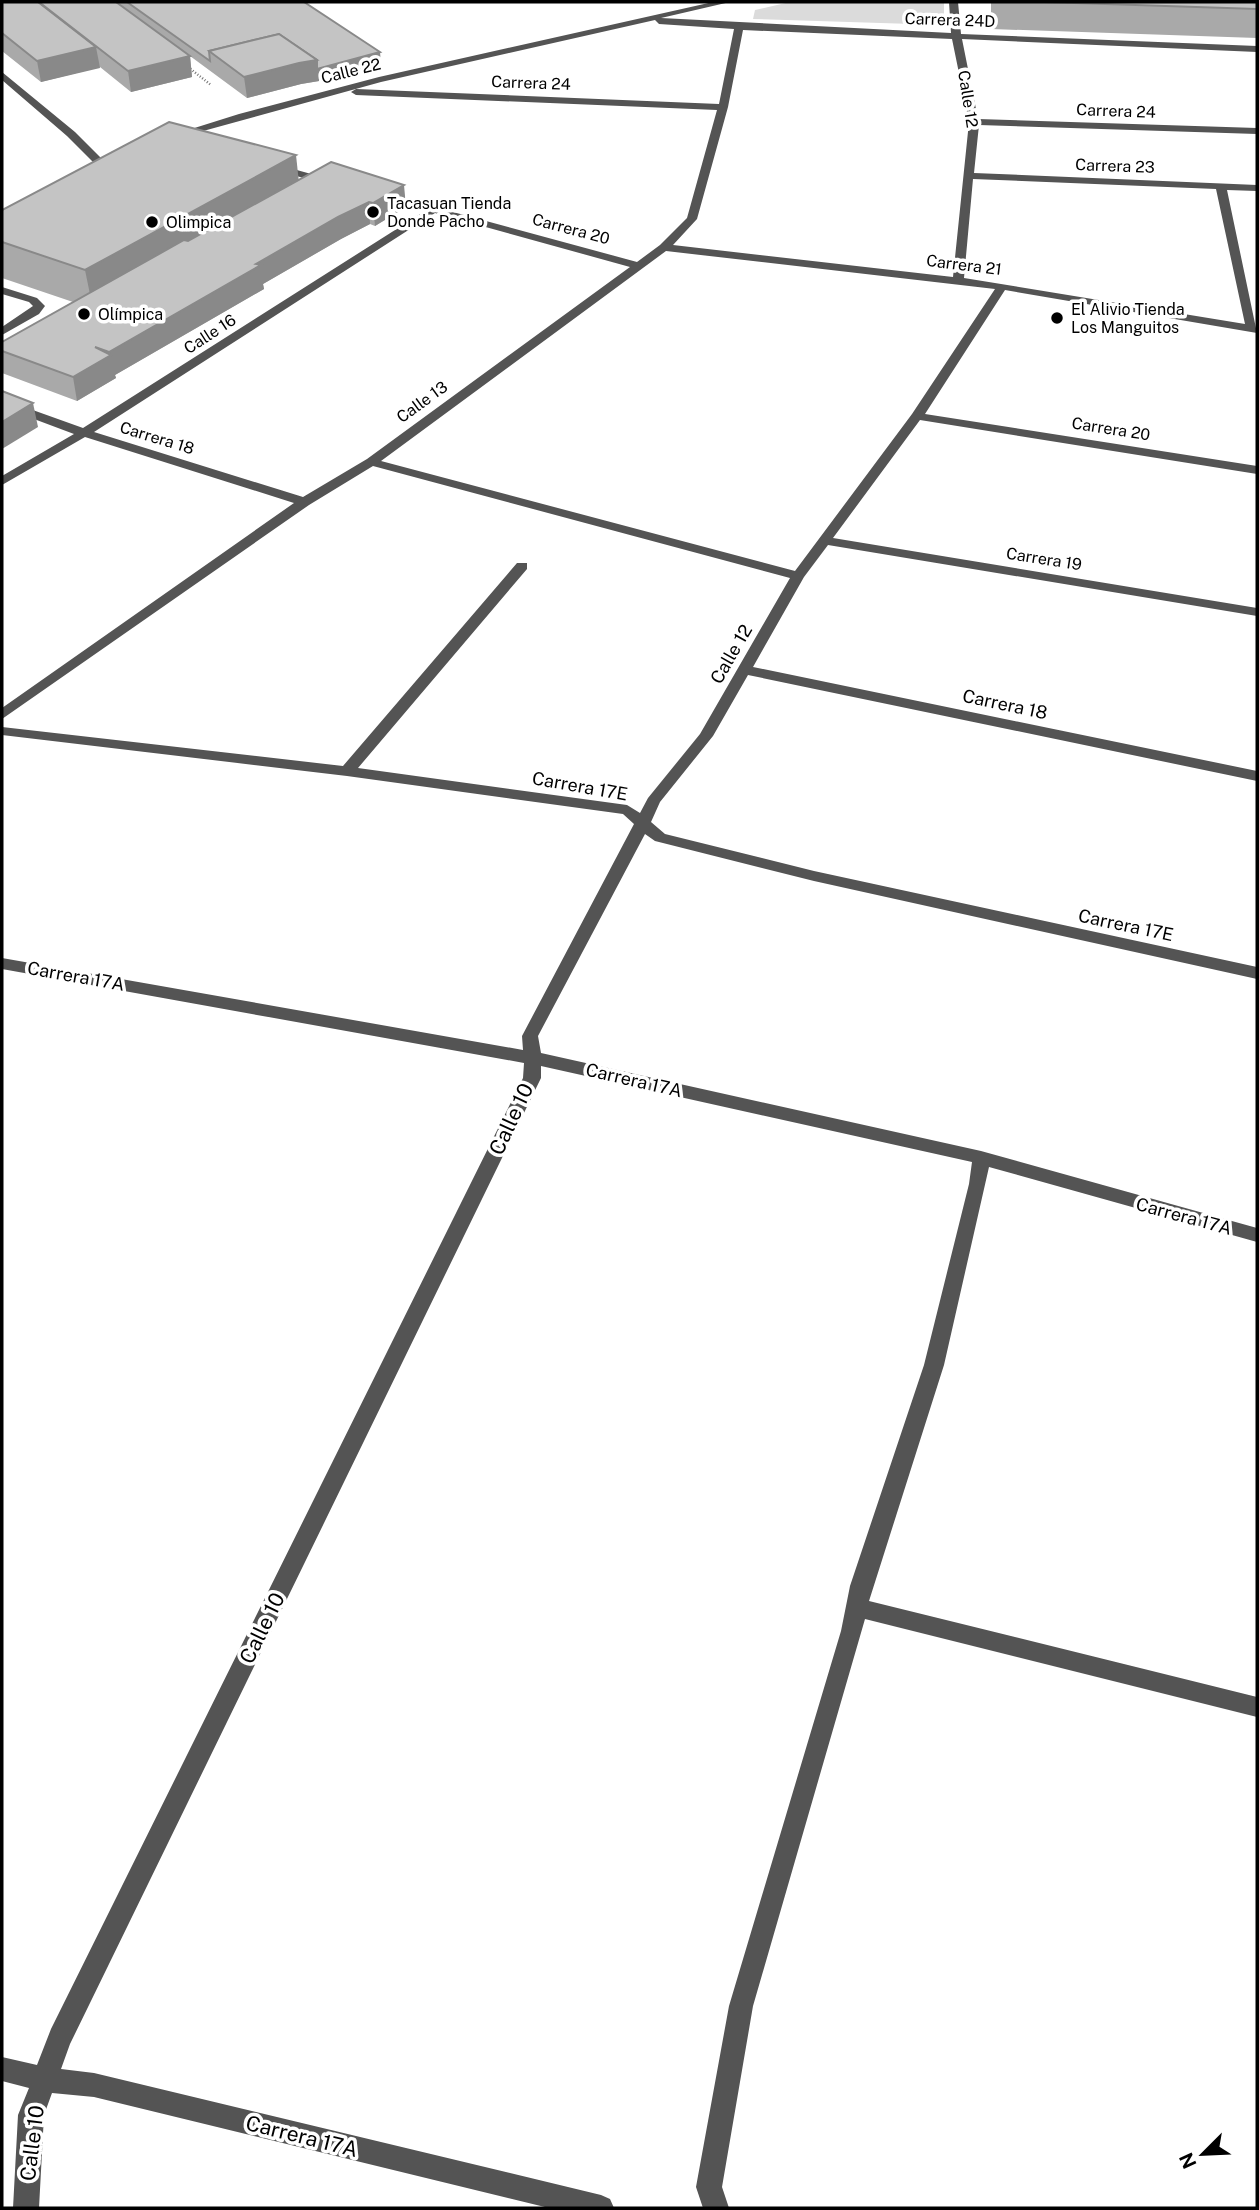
<svg xmlns="http://www.w3.org/2000/svg" width="1259" height="2210" font-family="'Public Sans',sans-serif">
<rect width="100%" height="100%" fill="#fff"/>
<!-- green -->
<path fill="#dbdbdb" d="M 790,2 L 944,2 L 944,25 L 753,19 L 755,10 Z"/>
<g fill="none" stroke-linecap="round" stroke-linejoin="round">
<!-- path -->
<path stroke="#767676" stroke-width="2.5" stroke-dasharray="1 2" stroke-linecap="butt" d="M 188,67 L 211,85"/>
<!-- minor -->
<g fill="#545454" fill-rule="evenodd">
<path d="M 713,2 L 730,2 L 661,18 L 951,33 L 949,2 L 958,2 L 961,34 L 1257,46 L 1257,52 L 962,39 L 978,119 L 1257,128 L 1257,134 L 979,125 L 974,173 L 1257,185 L 1257,191 L 1227,190 L 1257,333 L 1005,290 L 925,414 L 1257,466 L 1257,474 L 920,420 L 833,538 L 1257,608 L 1257,616 L 828,545 L 804,577 L 753,667 L 1257,771 L 1257,781 L 748,675 L 713,736 L 660,802 L 651,822 L 665,834 L 814,871 L 1257,967 L 1257,979 L 814,881 L 655,841 L 645,834 L 538,1036 L 541,1053 L 981,1151 L 1257,1228 L 1257,1242 L 989,1167 L 944,1365 L 869,1601 L 1257,1697 L 1257,1717 L 865,1619 L 753,2006 L 722,2187 L 729,2208 L 703,2208 L 696,2187 L 729,2006 L 841,1631 L 850,1586 L 924,1365 L 969,1184 L 972,1162 L 541,1066 L 541,1078 L 70,2044 L 61,2069 L 94,2073 L 601,2195 L 610,2199 L 614,2208 L 549,2208 L 94,2097 L 52,2093 L 44,2115 L 39,2208 L 13,2208 L 18,2115 L 29,2088 L 2,2081 L 2,2057 L 37,2065 L 51,2029 L 523,1078 L 524,1063 L 2,969 L 2,958 L 523,1050 L 522,1036 L 634,824 L 623,814 L 347,776 L 2,735 L 2,727 L 343,766 L 517,563 L 527,563 L 527,569 L 358,768 L 627,805 L 640,813 L 648,798 L 700,734 L 790,578 L 373,466 L 309,505 L 2,719 L 2,708 L 294,503 L 85,437 L 2,485 L 2,476 L 74,434 L 2,407 L 2,399 L 83,428 L 425,211 L 379,198 L 379,194 L 383,193 L 637,262 L 660,245 L 687,218 L 717,110 L 356,95 L 351,92 L 356,89 L 719,104 L 734,29 L 659,24 L 655,20 L 381,82 L 174,139 L 169,136 L 239,114 L 379,77 ZM 743,30 L 952,39 L 969,122 L 953,277 L 673,245 L 697,219 L 728,107 ZM 973,179 L 1216,189 L 1245,324 L 964,278 ZM 435,213 L 630,267 L 367,459 L 303,497 L 94,432 ZM 666,251 L 995,289 L 912,414 L 795,571 L 381,461 Z"/>
<path d="M 2,72 L 75,132 L 107,164 L 107,168 L 99,168 L 67,136 L 2,80 Z"/>
<path d="M 275,164 L 333,180 L 334,182 L 329,185 L 271,169 L 270,167 Z"/>
<path d="M 2,287 L 37,298 L 45,306 L 39,314 L 2,335 L 2,327 L 33,306 L 29,302 L 2,294 Z"/>
</g>
</g>
<!-- wall -->
<g fill="#a9a9a9">
<path d="M 2,2 L 304,2 L 381,63 L 319,80 L 319,81 L 301,84 L 247,98 L 190,56 L 192,77 L 131,92 L 100,67 L 41,82 L 2,51 Z"/>
<path d="M 991,2 L 1257,2 L 1257,38 L 991,29 Z"/>
<path d="M 299,180 L 406,207 L 375,226 L 370,224 L 341,239 L 263,284 L 264,289 L 115,375 L 116,378 L 77,401 L 2,373 L 2,342 L 73,302 L 2,278 L 2,210 Z"/>
</g>
<!-- shaded-wall -->
<g fill="#898989">
<path d="M 96,47 L 100,68 L 41,82 L 37,61 Z"/>
<path d="M 380,52 L 381,63 L 319,80 L 319,81 L 301,84 L 247,98 L 244,77 L 299,63 Z"/>
<path d="M 190,56 L 192,77 L 131,92 L 128,71 Z"/>
<path d="M 296,155 L 300,192 L 93,309 L 85,270 Z"/>
<path d="M 404,185 L 406,207 L 375,226 L 373,203 Z"/>
<path d="M 369,202 L 370,224 L 341,239 L 263,284 L 264,289 L 115,375 L 116,378 L 77,401 L 73,377 L 110,356 L 109,352 L 256,264 L 338,217 Z"/>
<path d="M 33,403 L 38,427 L 2,449 L 2,422 Z"/>
</g>
<!-- building -->
<g fill="#c4c4c4" stroke="#898989" stroke-width="2">
<path d="M 2,2 L 38,2 L 96,47 L 37,61 L 2,33 Z"/>
<path d="M 39,2 L 116,2 L 190,56 L 128,71 Z"/>
<path d="M 127,2 L 304,2 L 380,52 L 317,69 L 317,60 L 279,34 L 209,51 L 210,61 Z"/>
<path d="M 1044,2 L 1257,2 L 1257,9 Z"/>
<path d="M 279,34 L 317,60 L 299,63 L 244,77 L 209,51 Z"/>
<path d="M 169,122 L 296,155 L 85,270 L 2,242 L 2,210 Z"/>
<path d="M 331,162 L 404,185 L 373,203 L 369,202 L 338,217 L 256,264 L 261,265 L 109,352 L 95,347 L 111,355 L 73,377 L 2,351 L 2,342 L 184,240 L 188,241 Z"/>
<path d="M 2,391 L 33,403 L 2,422 Z"/>
</g>
<!-- markers -->
<g fill="#000" stroke="#fff" stroke-width="2.5">
<circle cx="373" cy="212" r="7"/>
<circle cx="152" cy="222" r="7"/>
<circle cx="84" cy="314" r="7"/>
<circle cx="1057" cy="318" r="7"/>
</g>
<g text-anchor="middle" dominant-baseline="central" stroke-width="7" stroke-linejoin="round" paint-order="stroke">
<!-- far-street labels -->
<g font-size="16" fill="#000" stroke="#fff">
<text transform="translate(950 20) rotate(2)">Carrera 24D</text>
<text transform="translate(351 71) rotate(-14)">Calle 22</text>
<text transform="translate(531 83) rotate(2)">Carrera 24</text>
<text transform="translate(968 99) rotate(81)">Calle 12</text>
<text transform="translate(1116 111) rotate(2)">Carrera 24</text>
<text transform="translate(1115 166) rotate(2)">Carrera 23</text>
<text transform="translate(571 229) rotate(15)">Carrera 20</text>
<text transform="translate(964 265) rotate(7)">Carrera 21</text>
<text transform="translate(210 334) rotate(-33)">Calle 16</text>
<text transform="translate(422 402) rotate(-36)">Calle 13</text>
<text transform="translate(1111 429) rotate(9)">Carrera 20</text>
<text transform="translate(157 438) rotate(17)">Carrera 18</text>
<text transform="translate(1044 559) rotate(9)">Carrera 19</text>
</g>
<!-- far-poi labels -->
<g font-size="16" fill="#000" stroke="#fff" text-anchor="start">
<text x="387" y="203">Tacasuan Tienda<tspan x="387" dy="18">Donde Pacho</tspan></text>
<text x="166" y="222">Olimpica</text>
<text x="1071" y="309">El Alivio Tienda<tspan x="1071" dy="18">Los Manguitos</tspan></text>
<text x="98" y="314">Olímpica</text>
</g>
<!-- street labels -->
<g font-size="18" fill="#000" stroke="#fff">
<text transform="translate(731 654) rotate(-60)">Calle 12</text>
<text transform="translate(1005 704) rotate(12)">Carrera 18</text>
<text transform="translate(580 786) rotate(10)">Carrera 17E</text>
<text transform="translate(1126 925) rotate(12)">Carrera 17E</text>
<text transform="translate(76 976) rotate(10)">Carrera 17A</text>
<text transform="translate(634 1080) rotate(13)">Carrera 17A</text>
<text transform="translate(1184 1216) rotate(15)">Carrera 17A</text>
</g>
<!-- near-street labels -->
<g font-size="21" fill="#000" stroke="#fff">
<text transform="translate(511 1119) rotate(-65)">Calle 10</text>
<text transform="translate(262 1628) rotate(-64)">Calle 10</text>
<text transform="translate(302 2136) rotate(14)">Carrera 17A</text>
<text transform="translate(32 2143) rotate(-83)">Calle 10</text>
</g>
</g>
<!-- border -->
<rect width="1259" height="2210" fill="none" stroke="#000000" stroke-width="7"/>
<!-- north arrow -->
<g transform="translate(1203 2154) rotate(246)" stroke="#ffffff" stroke-width="5" paint-order="stroke">
<path d="M0-5L12 26L0 18L-12 26Z" fill="#000000"/>
<text y="-10" font-size="19" font-weight="bold" text-anchor="middle" fill="#000000">N</text>
</g>
</svg>
